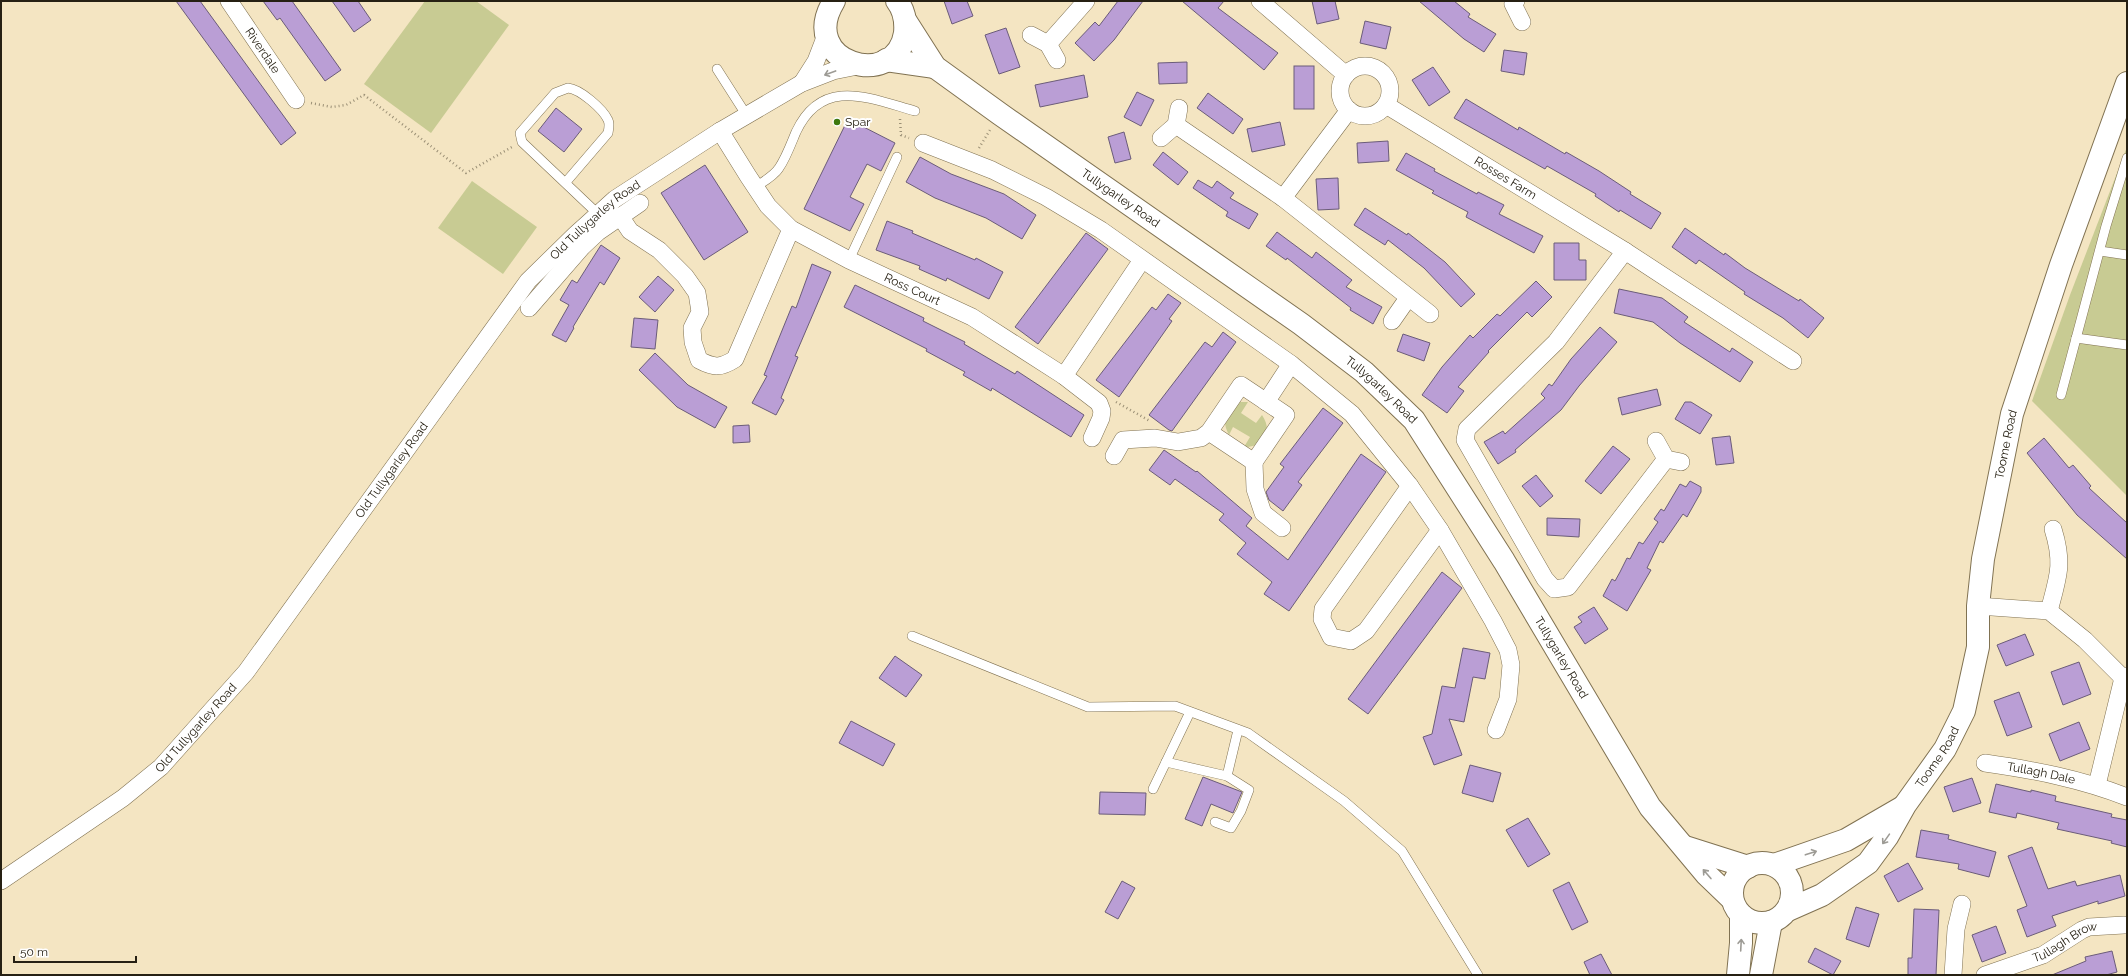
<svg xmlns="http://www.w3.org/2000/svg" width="2128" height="976" font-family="Raleway,sans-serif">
<rect width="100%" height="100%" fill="#f4e5c2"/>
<!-- green -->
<g fill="#c8cb93">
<path d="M 425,1 L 476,1 L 509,25 L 431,133 L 364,84 Z"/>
<path d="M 2127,147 L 2127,496 L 2032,401 L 2070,295 Z"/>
<path d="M 472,181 L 537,227 L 503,274 L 438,228 Z"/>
<path d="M 1240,402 L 1248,402 L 1241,413 L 1256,423 L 1262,415 C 1273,431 1265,447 1244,447 L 1250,437 L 1233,427 L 1229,435 C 1221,421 1225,408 1240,402 Z"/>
</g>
<!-- building -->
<g fill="#ba9ed5" stroke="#6b5c79">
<path d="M 176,1 L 200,1 L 296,133 L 281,145 Z"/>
<path d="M 263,1 L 292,1 L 341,70 L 325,81 L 280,18 L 277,20 Z"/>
<path d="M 332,1 L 358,1 L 371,20 L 354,32 Z"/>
<path d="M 944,1 L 967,1 L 973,16 L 952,24 Z"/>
<path d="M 1118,1 L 1143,1 L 1114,40 L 1094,61 L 1075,43 L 1095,22 L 1099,26 Z"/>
<path d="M 1182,1 L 1224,1 L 1218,8 L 1278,53 L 1264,70 Z"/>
<path d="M 1312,1 L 1335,1 L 1339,19 L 1317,24 Z"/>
<path d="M 1419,1 L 1454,1 L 1470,14 L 1468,17 L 1496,34 L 1484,52 L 1464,39 Z"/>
<path d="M 1365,21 L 1391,27 L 1386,49 L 1360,43 Z"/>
<path d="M 1006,28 L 1020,67 L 999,74 L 985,35 Z"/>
<path d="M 1504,50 L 1527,53 L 1524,75 L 1501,71 Z"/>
<path d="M 1187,62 L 1187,83 L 1159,84 L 1158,63 Z"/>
<rect x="1294" y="66" width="20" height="43"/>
<path d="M 1433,67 L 1450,92 L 1429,106 L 1412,80 Z"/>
<path d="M 1084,75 L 1088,97 L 1040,107 L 1035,85 Z"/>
<path d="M 1137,92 L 1154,100 L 1141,126 L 1124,117 Z"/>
<path d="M 1208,93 L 1243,119 L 1233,134 L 1197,108 Z"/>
<path d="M 1466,99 L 1518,130 L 1519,127 L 1565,154 L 1566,152 L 1599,171 L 1631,192 L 1630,194 L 1661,213 L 1651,229 L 1620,210 L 1619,212 L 1595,196 L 1596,194 L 1547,166 L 1545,169 L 1454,118 Z"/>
<path d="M 556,108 L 582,129 L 564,152 L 538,131 Z"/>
<path d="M 848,119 L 895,143 L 881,171 L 867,164 L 850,197 L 864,204 L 850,231 L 804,209 Z"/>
<path d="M 1280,122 L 1285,145 L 1252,152 L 1247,129 Z"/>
<path d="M 1124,132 L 1131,159 L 1115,163 L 1108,137 Z"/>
<path d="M 1388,141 L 1389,161 L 1358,163 L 1357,143 Z"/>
<path d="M 1163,152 L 1188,172 L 1178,185 L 1153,165 Z"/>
<path d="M 1406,153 L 1435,169 L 1434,171 L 1477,194 L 1478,192 L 1504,205 L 1499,214 L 1543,236 L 1534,253 L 1466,217 L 1468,212 L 1432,193 L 1434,191 L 1396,170 Z"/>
<path d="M 920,157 L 951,174 L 1004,194 L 1036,215 L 1022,239 L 986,218 L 935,198 L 906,182 Z"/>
<path d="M 705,165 L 748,232 L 704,260 L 661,193 Z"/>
<path d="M 1338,178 L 1339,209 L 1318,210 L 1316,179 Z"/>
<path d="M 1198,180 L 1212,188 L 1217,181 L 1234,193 L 1230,198 L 1258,214 L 1249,229 L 1226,216 L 1228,212 L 1193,188 Z"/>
<path d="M 1365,208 L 1407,235 L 1408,233 L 1445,262 L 1475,294 L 1461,307 L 1424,268 L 1388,240 L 1385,245 L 1354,225 Z"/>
<path d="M 887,221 L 913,231 L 912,233 L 975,260 L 976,258 L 1003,272 L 989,299 L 947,278 L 946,281 L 919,269 L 920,266 L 876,250 Z"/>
<path d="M 1685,228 L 1724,255 L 1725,253 L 1745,268 L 1799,301 L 1800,299 L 1824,318 L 1808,338 L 1783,318 L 1744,294 L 1745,292 L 1699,260 L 1696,264 L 1672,247 Z"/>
<path d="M 1277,232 L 1312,258 L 1316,252 L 1352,280 L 1346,287 L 1382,307 L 1373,324 L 1350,310 L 1351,308 L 1287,258 L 1286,260 L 1266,246 Z"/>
<path d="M 1086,233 L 1108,249 L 1038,344 L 1015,327 Z"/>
<path d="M 1554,243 L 1579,243 L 1579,260 L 1586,260 L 1586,280 L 1554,280 Z"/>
<path d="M 601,245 L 620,258 L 604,285 L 600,282 L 573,327 L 574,328 L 566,342 L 552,335 L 569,305 L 560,300 L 572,280 L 577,283 Z"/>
<path d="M 812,264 L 831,272 L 795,356 L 798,357 L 781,398 L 784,400 L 776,415 L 752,403 L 767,376 L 764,375 L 781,333 L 792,306 L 796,308 Z"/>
<path d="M 658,276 L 674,290 L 655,312 L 639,297 Z"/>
<path d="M 1536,281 L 1552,297 L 1532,317 L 1527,312 L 1488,351 L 1489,352 L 1458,387 L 1464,391 L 1447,413 L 1422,395 L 1442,367 L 1470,335 L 1473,338 L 1497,314 L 1500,316 Z"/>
<path d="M 855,285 L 924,318 L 923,321 L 965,342 L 964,344 L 1015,374 L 1017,371 L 1084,415 L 1071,437 L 992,388 L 991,391 L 963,375 L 965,372 L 926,351 L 927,349 L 844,307 Z"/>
<path d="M 1619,289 L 1662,298 L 1688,317 L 1684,322 L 1730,352 L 1732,348 L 1753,362 L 1740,382 L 1680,343 L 1653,322 L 1614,313 Z"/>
<path d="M 1168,294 L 1181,303 L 1169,319 L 1172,321 L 1119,397 L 1096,380 L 1152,307 L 1156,310 Z"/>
<path d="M 634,318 L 658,320 L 655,349 L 631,347 Z"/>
<path d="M 1600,327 L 1617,342 L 1579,386 L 1561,410 L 1515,450 L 1516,452 L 1498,464 L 1484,442 L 1503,431 L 1505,434 L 1545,398 L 1541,394 L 1549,384 L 1552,386 L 1571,359 Z"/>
<path d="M 1223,332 L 1236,342 L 1172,431 L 1169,430 L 1149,415 L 1205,342 L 1212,347 Z"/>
<path d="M 1403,334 L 1430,343 L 1424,361 L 1397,351 Z"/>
<path d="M 655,353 L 688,385 L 727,407 L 715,428 L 677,407 L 639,370 Z"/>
<path d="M 1657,389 L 1661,405 L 1622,415 L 1618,398 Z"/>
<path d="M 1685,402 L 1691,402 L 1712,415 L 1700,434 L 1675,419 Z"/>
<path d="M 1323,408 L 1343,423 L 1298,482 L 1302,485 L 1283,511 L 1269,500 L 1266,492 L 1284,467 L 1280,464 Z"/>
<path d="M 749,425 L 750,442 L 733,443 L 733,426 Z"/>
<path d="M 1730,436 L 1734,463 L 1716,465 L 1712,438 Z"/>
<path d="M 2044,438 L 2069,468 L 2073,465 L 2091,486 L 2089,488 L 2127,523 L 2127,559 L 2077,515 L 2027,453 Z"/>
<path d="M 1613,446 L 1630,459 L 1601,494 L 1585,481 Z"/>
<path d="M 1164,450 L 1196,472 L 1197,471 L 1252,518 L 1246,526 L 1288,560 L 1361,454 L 1386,472 L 1289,611 L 1264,594 L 1272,582 L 1237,554 L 1246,543 L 1219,520 L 1224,514 L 1175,479 L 1170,485 L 1149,470 Z"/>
<path d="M 1536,475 L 1553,496 L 1540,507 L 1522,486 Z"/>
<path d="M 1690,481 L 1701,487 L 1701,492 L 1687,517 L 1683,514 L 1663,543 L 1660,541 L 1647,568 L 1651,570 L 1627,611 L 1603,596 L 1612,579 L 1615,581 L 1620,572 L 1627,558 L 1630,559 L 1639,542 L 1643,544 L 1658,522 L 1654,519 L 1661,509 L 1664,511 L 1680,484 L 1686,487 Z"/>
<path d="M 1547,518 L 1580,519 L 1579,537 L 1547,535 Z"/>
<path d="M 1442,572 L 1462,588 L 1368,714 L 1348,699 Z"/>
<path d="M 1594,607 L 1608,629 L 1585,644 L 1574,627 L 1582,622 L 1578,617 Z"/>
<path d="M 2025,634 L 2034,655 L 2006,666 L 1997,645 Z"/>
<path d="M 1463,648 L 1490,653 L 1485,679 L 1473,677 L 1464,722 L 1449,719 L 1462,755 L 1434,765 L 1423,737 L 1432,734 L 1442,686 L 1455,688 Z"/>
<path d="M 895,656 L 922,675 L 906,697 L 879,678 Z"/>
<path d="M 2079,662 L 2091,694 L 2063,705 L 2051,672 Z"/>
<path d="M 2019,692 L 2032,727 L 2007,736 L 1994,701 Z"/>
<path d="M 851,721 L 895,744 L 883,766 L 839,743 Z"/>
<path d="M 2079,722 L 2090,749 L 2060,761 L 2049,734 Z"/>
<path d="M 1470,765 L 1501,773 L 1493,802 L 1462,793 Z"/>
<path d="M 1203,777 L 1242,792 L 1233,813 L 1211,804 L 1202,826 L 1185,819 Z"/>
<path d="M 1972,778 L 1981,803 L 1953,812 L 1944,787 Z"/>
<path d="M 1996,784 L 2031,792 L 2031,790 L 2056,796 L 2055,801 L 2112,814 L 2111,817 L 2127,820 L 2127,847 L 2111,843 L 2112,841 L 2057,829 L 2059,823 L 2017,813 L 2016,818 L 1989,812 Z"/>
<path d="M 1100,792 L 1146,793 L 1145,815 L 1099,814 Z"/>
<path d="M 1528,818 L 1550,854 L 1528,867 L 1506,830 Z"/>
<path d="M 1921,830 L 1949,835 L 1948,839 L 1996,852 L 1989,877 L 1958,869 L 1959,864 L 1916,857 Z"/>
<path d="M 2032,847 L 2048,889 L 2075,881 L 2077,886 L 2120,875 L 2125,896 L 2098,904 L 2098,901 L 2052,916 L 2056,926 L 2027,937 L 2017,910 L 2027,906 L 2008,856 Z"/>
<path d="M 1908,863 L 1923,889 L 1898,902 L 1884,876 Z"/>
<path d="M 1122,881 L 1135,888 L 1118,919 L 1105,912 Z"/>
<path d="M 1569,882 L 1588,922 L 1572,930 L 1553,890 Z"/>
<path d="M 1856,907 L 1879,914 L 1869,947 L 1846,939 Z"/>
<path d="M 1914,909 L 1939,910 L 1936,975 L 1908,975 L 1908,958 L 1912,958 Z"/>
<path d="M 1996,926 L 2006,953 L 1982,962 L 1972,935 Z"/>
<path d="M 1815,948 L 1841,961 L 1833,975 L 1808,962 Z"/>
<path d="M 2112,951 L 2117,972 L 2106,975 L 2052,975 L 2086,961 L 2085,957 Z"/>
<path d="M 1601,954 L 1612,975 L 1590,975 L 1584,962 Z"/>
</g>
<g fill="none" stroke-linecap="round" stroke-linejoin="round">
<defs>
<g id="lane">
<path d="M 717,69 L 747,116"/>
<path d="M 566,182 L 608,133 C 609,128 610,124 608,120 C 603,109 580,89 568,88 L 555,93 L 520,133 L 522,142 L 598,214"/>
<path d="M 755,187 C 763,182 774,176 779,168 C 786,158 791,144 796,132 C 822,76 869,98 915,111"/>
<path d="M 2100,251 L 2127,255"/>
<path d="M 849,260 L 897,157"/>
<path d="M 2076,338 L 2127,345"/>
<path d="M 2061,395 L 2106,226 L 2127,158"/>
<path d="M 912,636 L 1088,707 L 1175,706 L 1248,733 L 1344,801 L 1402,851 L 1478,975"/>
<path d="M 1166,762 L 1227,776 L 1249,790 L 1241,811 L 1231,828 L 1215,822"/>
<path d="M 1227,776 L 1238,730"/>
<path d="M 1153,789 L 1190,712"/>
</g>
<g id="street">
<path id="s1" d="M 229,1 L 296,100"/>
<path d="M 1260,1 L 1346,75"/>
<path d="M 1516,1 L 1513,4 L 1522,22"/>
<path d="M 1031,35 L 1048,44 L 1057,60"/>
<path d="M 1048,44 L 1086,1"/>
<circle cx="1365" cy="91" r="25"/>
<path d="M 802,83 L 816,61 L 826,35"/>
<path id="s2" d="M 1386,105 L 1625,251 L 1793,361"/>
<path d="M 1176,125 L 1283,198 L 1430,314"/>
<path id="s3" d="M 720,131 L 748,176 L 768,206 L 791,229 L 849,260 L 972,317 L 1064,376 L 1099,403 L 1102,411 L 1101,418 L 1092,438"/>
<path d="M 1161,138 L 1176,125 L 1179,108"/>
<path d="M 923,143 L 992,170 L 1046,197 L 1101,230 L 1291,364 L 1352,414 L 1410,486 L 1440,530 L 1493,621 L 1508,650 L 1511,665 L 1508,699 L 1496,730"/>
<path d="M 1283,198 L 1349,110"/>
<path d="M 620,216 L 630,231 L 659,250 L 685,276 L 697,293 L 700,312 L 692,328 L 693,342 L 699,360 C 714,368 721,368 735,359 L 791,229"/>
<path d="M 1625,251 L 1556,342 L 1467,429 L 1465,440 L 1545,579 L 1554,589 L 1568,587 L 1666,459"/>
<path d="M 529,308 L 582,247 L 598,232 L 640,203"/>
<path d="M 1392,321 L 1408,298"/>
<path d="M 1064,376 L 1142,260"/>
<path d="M 1266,402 L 1291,364"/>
<path d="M 1656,441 L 1666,459 L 1681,462"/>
<path d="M 1114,456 L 1123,440 L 1155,438 L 1178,442 L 1201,438 L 1209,432 L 1241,385 L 1286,415 L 1254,462 L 1209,432"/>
<path d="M 1254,462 L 1255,489 L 1263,513 L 1282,528"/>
<path d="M 1410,486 L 1323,609 L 1322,619 L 1331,637 L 1351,641 L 1366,631 L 1440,530"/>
<path d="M 1978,606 L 2049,611 L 2085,640 L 2123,678 L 2127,676"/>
<path d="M 2049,611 C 2058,577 2064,564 2053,529"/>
<path id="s4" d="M 1985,763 C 2034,770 2081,779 2127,797"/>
<path d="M 2097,785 L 2123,678"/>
<path id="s5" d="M 1,881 L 123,798 L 161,767 L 246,672 L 528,281 L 575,235 L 615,199 L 720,131 L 802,83 L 833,71 L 858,66"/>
<path d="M 1953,975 L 1956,929 L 1962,904"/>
<path id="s6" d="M 1985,975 L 2043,955 L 2082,930 L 2089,927 L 2124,925"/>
</g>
<g id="secondary">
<path d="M 834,1 C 796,63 896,92 905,33 C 906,22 904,10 897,1"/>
<path id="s7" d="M 905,20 L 935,67 L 1000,114 L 1301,324 L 1364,372 L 1414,420 L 1504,561 L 1650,807 L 1706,874 L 1732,899"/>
<path d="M 886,60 L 935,67"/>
<path d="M 1685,847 L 1748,867"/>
<circle cx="1762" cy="893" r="30"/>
<path d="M 1774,865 L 1846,840 L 1903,807"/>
<path id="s8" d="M 1788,910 L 1822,895 L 1868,863 L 1887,837 L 1905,805 L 1945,749 L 1964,711 L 1978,647 L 1978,606 L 1983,559 L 2012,414 L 2061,265 L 2127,83"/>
<path d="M 1738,975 L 1741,943 L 1741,915"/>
<path d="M 1761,975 L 1771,922"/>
</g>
</defs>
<!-- lane casing -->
<use href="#lane" stroke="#807252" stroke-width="10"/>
<!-- street casing -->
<use href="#street" stroke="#807252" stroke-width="18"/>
<!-- secondary casing -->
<use href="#secondary" stroke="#807252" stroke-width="24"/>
<!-- path -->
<g stroke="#9b9076" stroke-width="2.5" stroke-dasharray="1 3" stroke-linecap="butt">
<path d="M 311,103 L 332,107 L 346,105 L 364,95 L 466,173 L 512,147"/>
<path d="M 900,119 L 901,135 L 909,138"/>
<path d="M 979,148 L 990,130"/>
<path d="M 1116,402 L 1150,421"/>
</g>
<!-- lane -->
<use href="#lane" stroke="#fff" stroke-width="9"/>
<!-- street -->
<use href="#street" stroke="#fff" stroke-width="17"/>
<!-- secondary -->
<use href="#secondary" stroke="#fff" stroke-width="22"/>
</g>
<!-- one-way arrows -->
<defs><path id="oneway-shaft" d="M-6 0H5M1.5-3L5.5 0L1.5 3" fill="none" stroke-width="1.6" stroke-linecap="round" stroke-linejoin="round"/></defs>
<g stroke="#9d9b95">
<use href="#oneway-shaft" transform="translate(830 73) rotate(160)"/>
<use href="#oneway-shaft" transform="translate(1886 839) rotate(125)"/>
<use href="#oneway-shaft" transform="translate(1811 853) rotate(-18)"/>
<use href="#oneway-shaft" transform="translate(1707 874) rotate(-131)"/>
<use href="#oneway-shaft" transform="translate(1741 945) rotate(-87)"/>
</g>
<!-- markers -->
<circle fill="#3d780e" stroke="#fff" stroke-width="1.5" cx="837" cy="122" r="4"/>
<g text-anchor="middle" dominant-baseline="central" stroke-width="4" stroke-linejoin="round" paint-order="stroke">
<!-- street labels -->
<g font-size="12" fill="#262013" stroke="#fff">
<text stroke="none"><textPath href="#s1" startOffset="60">Riverdale</textPath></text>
<text stroke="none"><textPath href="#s2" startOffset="140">Rosses Farm</textPath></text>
<text stroke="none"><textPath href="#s7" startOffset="283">Tullygarley Road</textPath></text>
<text stroke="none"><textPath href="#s5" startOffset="897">Old Tullygarley Road</textPath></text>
<text stroke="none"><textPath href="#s3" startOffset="257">Ross Court</textPath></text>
<text stroke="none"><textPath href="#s7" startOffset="607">Tullygarley Road</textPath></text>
<text stroke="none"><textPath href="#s8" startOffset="544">Toome Road</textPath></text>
<text stroke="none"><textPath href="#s5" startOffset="573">Old Tullygarley Road</textPath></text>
<text stroke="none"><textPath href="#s7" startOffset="931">Tullygarley Road</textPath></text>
<text stroke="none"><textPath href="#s5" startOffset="249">Old Tullygarley Road</textPath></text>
<text stroke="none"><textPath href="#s8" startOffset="220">Toome Road</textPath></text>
<text stroke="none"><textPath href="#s4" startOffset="57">Tullagh Dale</textPath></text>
<text stroke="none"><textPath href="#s6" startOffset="87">Tullagh Brow</textPath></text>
</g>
<!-- poi labels -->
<g font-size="12" fill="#262013" stroke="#fff" text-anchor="start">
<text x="845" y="122">Spar</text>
</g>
</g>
<!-- border -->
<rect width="2128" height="976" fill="none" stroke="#262013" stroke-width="4"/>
<!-- scale -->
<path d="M14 956v6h122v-6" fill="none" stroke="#262013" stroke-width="2"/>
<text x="20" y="956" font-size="12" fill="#262013" stroke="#ffffff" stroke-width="3" paint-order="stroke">50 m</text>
</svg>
